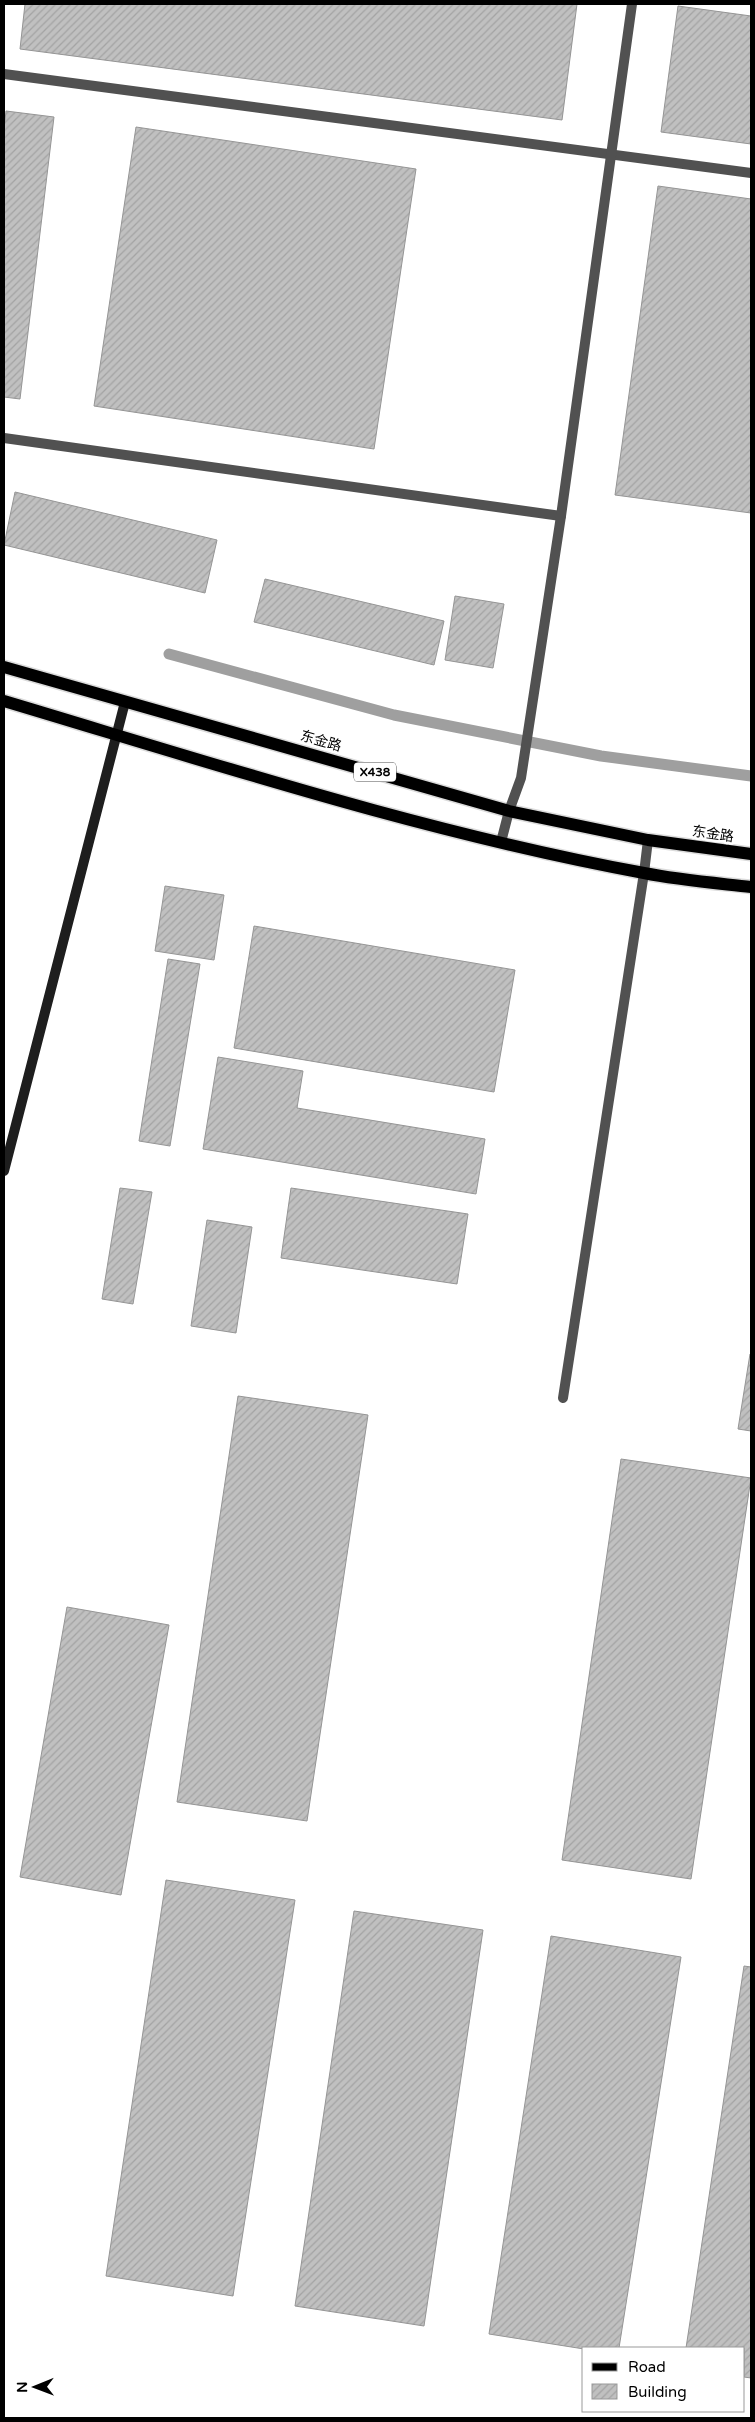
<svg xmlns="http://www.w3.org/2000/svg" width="755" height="2422" font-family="'Varela Round','Noto Sans SC',sans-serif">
<defs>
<pattern id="building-hatch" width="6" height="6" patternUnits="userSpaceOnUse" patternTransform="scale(1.25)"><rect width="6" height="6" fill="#c0c0c0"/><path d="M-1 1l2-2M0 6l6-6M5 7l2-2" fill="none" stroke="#a3a3a3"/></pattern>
</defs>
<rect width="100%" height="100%" fill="#fff"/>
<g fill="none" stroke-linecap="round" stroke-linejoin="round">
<!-- stream -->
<path stroke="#9f9f9f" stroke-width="11" d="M 169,654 L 394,715 L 601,756 L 751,776"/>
</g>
<!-- building -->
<g fill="url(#building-hatch)" stroke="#959595">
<path d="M 25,4 L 577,4 L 562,120 L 20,49 Z"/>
<path d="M 678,6 L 751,16 L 751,144 L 661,132 Z"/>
<path d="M 6,111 L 54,117 L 20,399 L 4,397 L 4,129 Z"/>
<path d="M 136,127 L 416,169 L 374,449 L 94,406 Z"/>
<path d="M 658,186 L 751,199 L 751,513 L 615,495 Z"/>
<path d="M 15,492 L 217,540 L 205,593 L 4,545 Z"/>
<path d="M 265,579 L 444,621 L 434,665 L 254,622 Z"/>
<path d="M 455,596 L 504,604 L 493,668 L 445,660 Z"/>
<path d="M 165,886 L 224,895 L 214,960 L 155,951 Z"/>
<path d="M 254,926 L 515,970 L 494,1092 L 234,1048 Z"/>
<path d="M 168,959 L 200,964 L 170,1146 L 139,1141 Z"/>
<path d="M 218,1057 L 303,1071 L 297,1108 L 485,1139 L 476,1194 L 203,1149 Z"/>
<path d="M 120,1188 L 152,1192 L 133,1304 L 102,1299 Z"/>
<path d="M 291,1188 L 468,1214 L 457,1284 L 281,1258 Z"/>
<path d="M 207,1220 L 252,1227 L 236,1333 L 191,1326 Z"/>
<path d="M 750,1354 L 751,1354 L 751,1431 L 738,1429 Z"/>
<path d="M 238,1396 L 368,1415 L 307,1821 L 177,1802 Z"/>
<path d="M 621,1459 L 751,1478 L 691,1879 L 562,1860 Z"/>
<path d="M 67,1607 L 169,1625 L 121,1895 L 20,1877 Z"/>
<path d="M 166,1880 L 295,1900 L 233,2296 L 106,2276 Z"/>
<path d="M 354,1911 L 483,1930 L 424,2326 L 295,2306 Z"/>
<path d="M 551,1936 L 681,1957 L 619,2348 L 584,2349 L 489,2334 Z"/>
<path d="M 744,1966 L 751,1967 L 751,2378 L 744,2377 L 744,2348 L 686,2348 Z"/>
</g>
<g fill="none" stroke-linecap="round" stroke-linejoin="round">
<defs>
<g id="primary">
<path d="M 4,667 L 509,811 L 648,840 L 751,854"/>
<path d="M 4,701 C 215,764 426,833 644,873 C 679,880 716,883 751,887"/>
</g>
</defs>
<!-- primary casing -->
<use href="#primary" stroke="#dbdbdb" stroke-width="15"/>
<!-- service -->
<g stroke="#515151" stroke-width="10">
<path d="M 4,74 L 751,173"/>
<path d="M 4,438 L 561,516"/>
<path d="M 501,842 L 509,811 L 521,778 L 561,516 L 632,4"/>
<path d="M 563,1398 L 644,873 L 648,840"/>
</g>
<!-- secondary -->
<path stroke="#1e1e1e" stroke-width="10" d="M 4,1171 L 125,702"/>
<!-- primary -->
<use href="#primary" stroke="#000" stroke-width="12"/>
</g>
<g text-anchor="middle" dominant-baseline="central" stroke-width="5" stroke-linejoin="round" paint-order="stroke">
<!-- shield labels -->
<rect fill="#fff" stroke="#4c4c4c" stroke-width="1" x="354" y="762.5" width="42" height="19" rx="4"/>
<g font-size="12" font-weight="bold" fill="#000">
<text x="375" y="772">X438</text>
</g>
<!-- street labels -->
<g font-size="14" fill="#000" stroke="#fff">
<text transform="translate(321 741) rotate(16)">东金路</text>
<text transform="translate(713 834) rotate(8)">东金路</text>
</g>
</g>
<!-- border -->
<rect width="755" height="2422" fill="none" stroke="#000000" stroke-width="10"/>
<!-- legend -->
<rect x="582" y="2347" width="162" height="65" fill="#ffffff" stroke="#999999"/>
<rect x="592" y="2363" width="25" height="8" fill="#000000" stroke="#999999"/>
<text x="628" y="2372" font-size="15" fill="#000000">Road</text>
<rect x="592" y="2384" width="25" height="15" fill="url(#building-hatch)" stroke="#999999"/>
<text x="628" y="2397" font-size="15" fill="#000000">Building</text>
<!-- north arrow -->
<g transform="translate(35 2387) rotate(269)" stroke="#ffffff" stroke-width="4" paint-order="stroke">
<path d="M0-4L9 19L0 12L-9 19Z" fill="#000000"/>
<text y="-8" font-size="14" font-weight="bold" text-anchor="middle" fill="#000000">N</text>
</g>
</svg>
